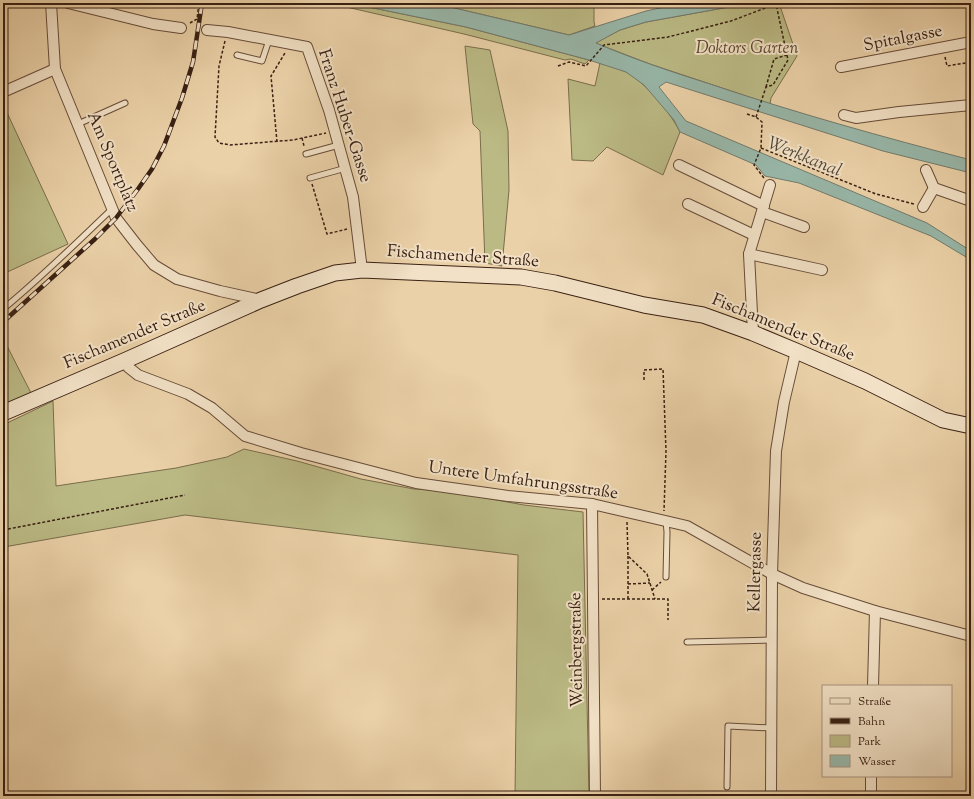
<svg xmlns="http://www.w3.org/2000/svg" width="974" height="799" font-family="'Sorts Mill Goudy',serif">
<rect width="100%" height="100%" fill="#ebd1a8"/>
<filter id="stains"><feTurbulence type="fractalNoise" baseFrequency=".005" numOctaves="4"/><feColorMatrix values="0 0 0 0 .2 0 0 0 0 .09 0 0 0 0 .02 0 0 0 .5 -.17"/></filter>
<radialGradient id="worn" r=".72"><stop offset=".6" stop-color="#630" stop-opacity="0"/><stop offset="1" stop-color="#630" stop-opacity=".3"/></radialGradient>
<!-- green -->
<g fill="#bbba85" stroke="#7a6d4c">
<path d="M 329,3 L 349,3 L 466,27 L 589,60 L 585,64 L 571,59 L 565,60 L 464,34 Z"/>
<path d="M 433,3 L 594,3 L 594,22 L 595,26 L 569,35 Z"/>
<path d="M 751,3 L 788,3 L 780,6 L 797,56 L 771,98 L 770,104 L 650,64 L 595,43 L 620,30 L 646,22 Z"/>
<path d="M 465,46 L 490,50 L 508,131 L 509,190 L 502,266 L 485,263 L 480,131 L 473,124 Z"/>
<path d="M 600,63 C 608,66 618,68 626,72 C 646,83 670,112 680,132 L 663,175 L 607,147 L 593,161 L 572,160 L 568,79 L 595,86 Z"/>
<path d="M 3,104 L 68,244 L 3,274 Z"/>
<path d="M 3,338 L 31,393 L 3,406 Z"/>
<path d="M 53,401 L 56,486 L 176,468 L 227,457 L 244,449 L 297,461 L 361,479 L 414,489 L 447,491 L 524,505 L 583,512 L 589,796 L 515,796 L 518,555 L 185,515 L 4,547 L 3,503 L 3,425 Z"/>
</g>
<!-- water -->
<path fill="#98b7a9" stroke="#727b6d" d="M 349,3 L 433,3 L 569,35 L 646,11 L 683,3 L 751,3 L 646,22 L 620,30 L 596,43 C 633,59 672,72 710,84 C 796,113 883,137 971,160 L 971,173 L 883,151 L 666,82 L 659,87 L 686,121 L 927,223 L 971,251 L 971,260 L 931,236 L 799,183 L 765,176 L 756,165 L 680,132 L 674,120 L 644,85 L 626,72 L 589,60 L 466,27 Z"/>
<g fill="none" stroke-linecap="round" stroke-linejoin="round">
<defs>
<g id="service">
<path d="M 237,55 L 262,61 L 269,40"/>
<path d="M 78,124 L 125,103"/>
<path d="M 306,154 L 339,145"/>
<path d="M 310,178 L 346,168"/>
<path d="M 3,309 C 41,278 76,243 112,209"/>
<path d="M 666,521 L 667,532 L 666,577"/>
<path d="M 687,642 L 772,640"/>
<path d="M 727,787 L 728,726 L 771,728"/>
</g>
<g id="minor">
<path d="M 51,3 L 55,69 L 116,218 L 137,245 L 154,265 L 177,279 L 220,291 L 261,300"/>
<path d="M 68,3 L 153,24 L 181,28"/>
<path d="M 207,30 L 228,32 L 307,47 L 329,110 L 353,197 L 362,270"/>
<path d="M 841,67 L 971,42"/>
<path d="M 3,92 L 55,69"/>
<path d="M 844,115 L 856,118 L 899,112 L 971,105"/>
<path d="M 679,165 L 764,206"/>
<path d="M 926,170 L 934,188 L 971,201"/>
<path d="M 688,204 L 754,235"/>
<path d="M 923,207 L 934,188"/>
<path d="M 762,212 L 804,227"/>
<path d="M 749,254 L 822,270"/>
<path d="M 753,333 L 749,254 L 770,185"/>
<path d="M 124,361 L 128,367 L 138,375 L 188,394 L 212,408 L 245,436 L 301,453 L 416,483 L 508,496 L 592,504 L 687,526 L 772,574 L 803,588 L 875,611 L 971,636"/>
<path d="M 592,504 L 595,796"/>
<path d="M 873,686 L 875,611"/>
<path d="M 771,796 L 772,574 L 776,451 L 784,402 L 796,351"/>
<path d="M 871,796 L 871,776"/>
</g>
<path id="secondary" d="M 3,413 L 124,361 L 261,300 L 297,286 L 335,273 L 362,270 L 521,277 L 555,283 L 644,305 L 703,315 L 753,333 L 796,351 L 865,381 L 943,420 L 971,426"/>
</defs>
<!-- service casing -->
<use href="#service" stroke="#664c38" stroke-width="7"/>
<!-- minor casing -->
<use href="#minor" stroke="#664c38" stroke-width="12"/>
<!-- secondary casing -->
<use href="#secondary" stroke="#392013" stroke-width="17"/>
<!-- path -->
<g stroke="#392013" stroke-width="1.5" stroke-dasharray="3 2" stroke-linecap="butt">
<path d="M 786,3 L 789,4"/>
<path d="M 190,23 L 197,19 L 199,3"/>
<path d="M 225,41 L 219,66 L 215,137 L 219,143 L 230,145 L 293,140 L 326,133"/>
<path d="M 945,57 L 947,66 L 971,62"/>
<path d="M 558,66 L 569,62 L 586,66 L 604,45 L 668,37 L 731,21 L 776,4"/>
<path d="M 766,87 L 774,59 L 787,55"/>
<path d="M 747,114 L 756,117 L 762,122 L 761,148 L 754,165 L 764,178"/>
<path d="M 756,117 L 766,87 L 773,85 L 788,60 L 776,4 L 780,3"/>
<path d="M 302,138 L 304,146"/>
<path d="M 277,142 L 271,76 L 285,53"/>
<path d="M 761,148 L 876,194 L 914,204"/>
<path d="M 312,184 L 327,234 L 347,229"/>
<path d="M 644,380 L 644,370 L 663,369 L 666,451 L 664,511"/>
<path d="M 627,522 L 628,556 L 647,574 L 655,599"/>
<path d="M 3,530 L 185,495"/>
<path d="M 628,584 L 650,583"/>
<path d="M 652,590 L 661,582"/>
<path d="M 602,599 L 668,599 L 668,620"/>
<path d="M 628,599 L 628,556"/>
</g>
<!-- service -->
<use href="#service" stroke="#f2e1c6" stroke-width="5"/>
<!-- minor -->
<use href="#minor" stroke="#f2e1c6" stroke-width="10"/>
<!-- secondary -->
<use href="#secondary" stroke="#f2e1c6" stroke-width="15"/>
<defs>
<path id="rail" d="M 3,322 L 95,239 L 116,218 L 138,189 L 152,169 L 164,146 L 182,98 L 193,62 L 202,3"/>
</defs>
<!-- rail casing -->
<use href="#rail" stroke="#392013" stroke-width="4.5"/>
<!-- rail -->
<use href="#rail" stroke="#f2e1c6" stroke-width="3" stroke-dasharray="9" stroke-linecap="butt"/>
</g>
<g text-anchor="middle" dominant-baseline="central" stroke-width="4" stroke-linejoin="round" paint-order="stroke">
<!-- street labels -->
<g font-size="17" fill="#392013" stroke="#f2e1c6">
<text transform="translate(903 39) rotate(-11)">Spitalgasse</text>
<text transform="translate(344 116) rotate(72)">Franz Huber-Gasse</text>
<text transform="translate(112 162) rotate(67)">Am Sportplatz</text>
<text transform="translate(463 257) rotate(4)">Fischamender Straße</text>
<text transform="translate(783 328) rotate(22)">Fischamender Straße</text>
<text transform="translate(135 335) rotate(-23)">Fischamender Straße</text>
<text transform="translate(523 481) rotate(8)">Untere Umfahrungsstraße</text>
<text transform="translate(756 572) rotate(-89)">Kellergasse</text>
<text transform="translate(577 650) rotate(-91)">Weinbergstraße</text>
</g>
<!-- park labels -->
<g font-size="17" font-style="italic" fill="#5a4630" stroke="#f2e1c6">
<text x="747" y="49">Doktors Garten</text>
</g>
<!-- water labels -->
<g font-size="18" font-style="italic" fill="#514638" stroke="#f2e1c6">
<text transform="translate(804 158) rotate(22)">Werkkanal</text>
</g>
</g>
<!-- margin -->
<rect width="974" height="799" fill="none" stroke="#ebd1a8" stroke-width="16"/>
<rect x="4" y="4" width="966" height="791" fill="none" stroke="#392013" stroke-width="2"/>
<rect x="8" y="8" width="958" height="783" fill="none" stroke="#392013"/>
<!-- legend -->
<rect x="822" y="685" width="130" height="92" fill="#f2e1c6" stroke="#a8947e"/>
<rect x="830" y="698" width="20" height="6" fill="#f2e1c6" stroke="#a8947e"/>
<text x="858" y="705" font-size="12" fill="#392013">Straße</text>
<rect x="830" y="718" width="20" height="6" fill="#392013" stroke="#a8947e"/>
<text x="858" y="725" font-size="12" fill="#392013">Bahn</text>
<rect x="830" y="735" width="20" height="12" fill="#bbba85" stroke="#a8947e"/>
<text x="858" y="745" font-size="12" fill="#392013">Park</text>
<rect x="830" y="755" width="20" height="12" fill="#98b7a9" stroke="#a8947e"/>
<text x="858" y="765" font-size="12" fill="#392013">Wasser</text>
<rect width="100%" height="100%" filter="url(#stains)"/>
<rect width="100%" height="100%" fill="url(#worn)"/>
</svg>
